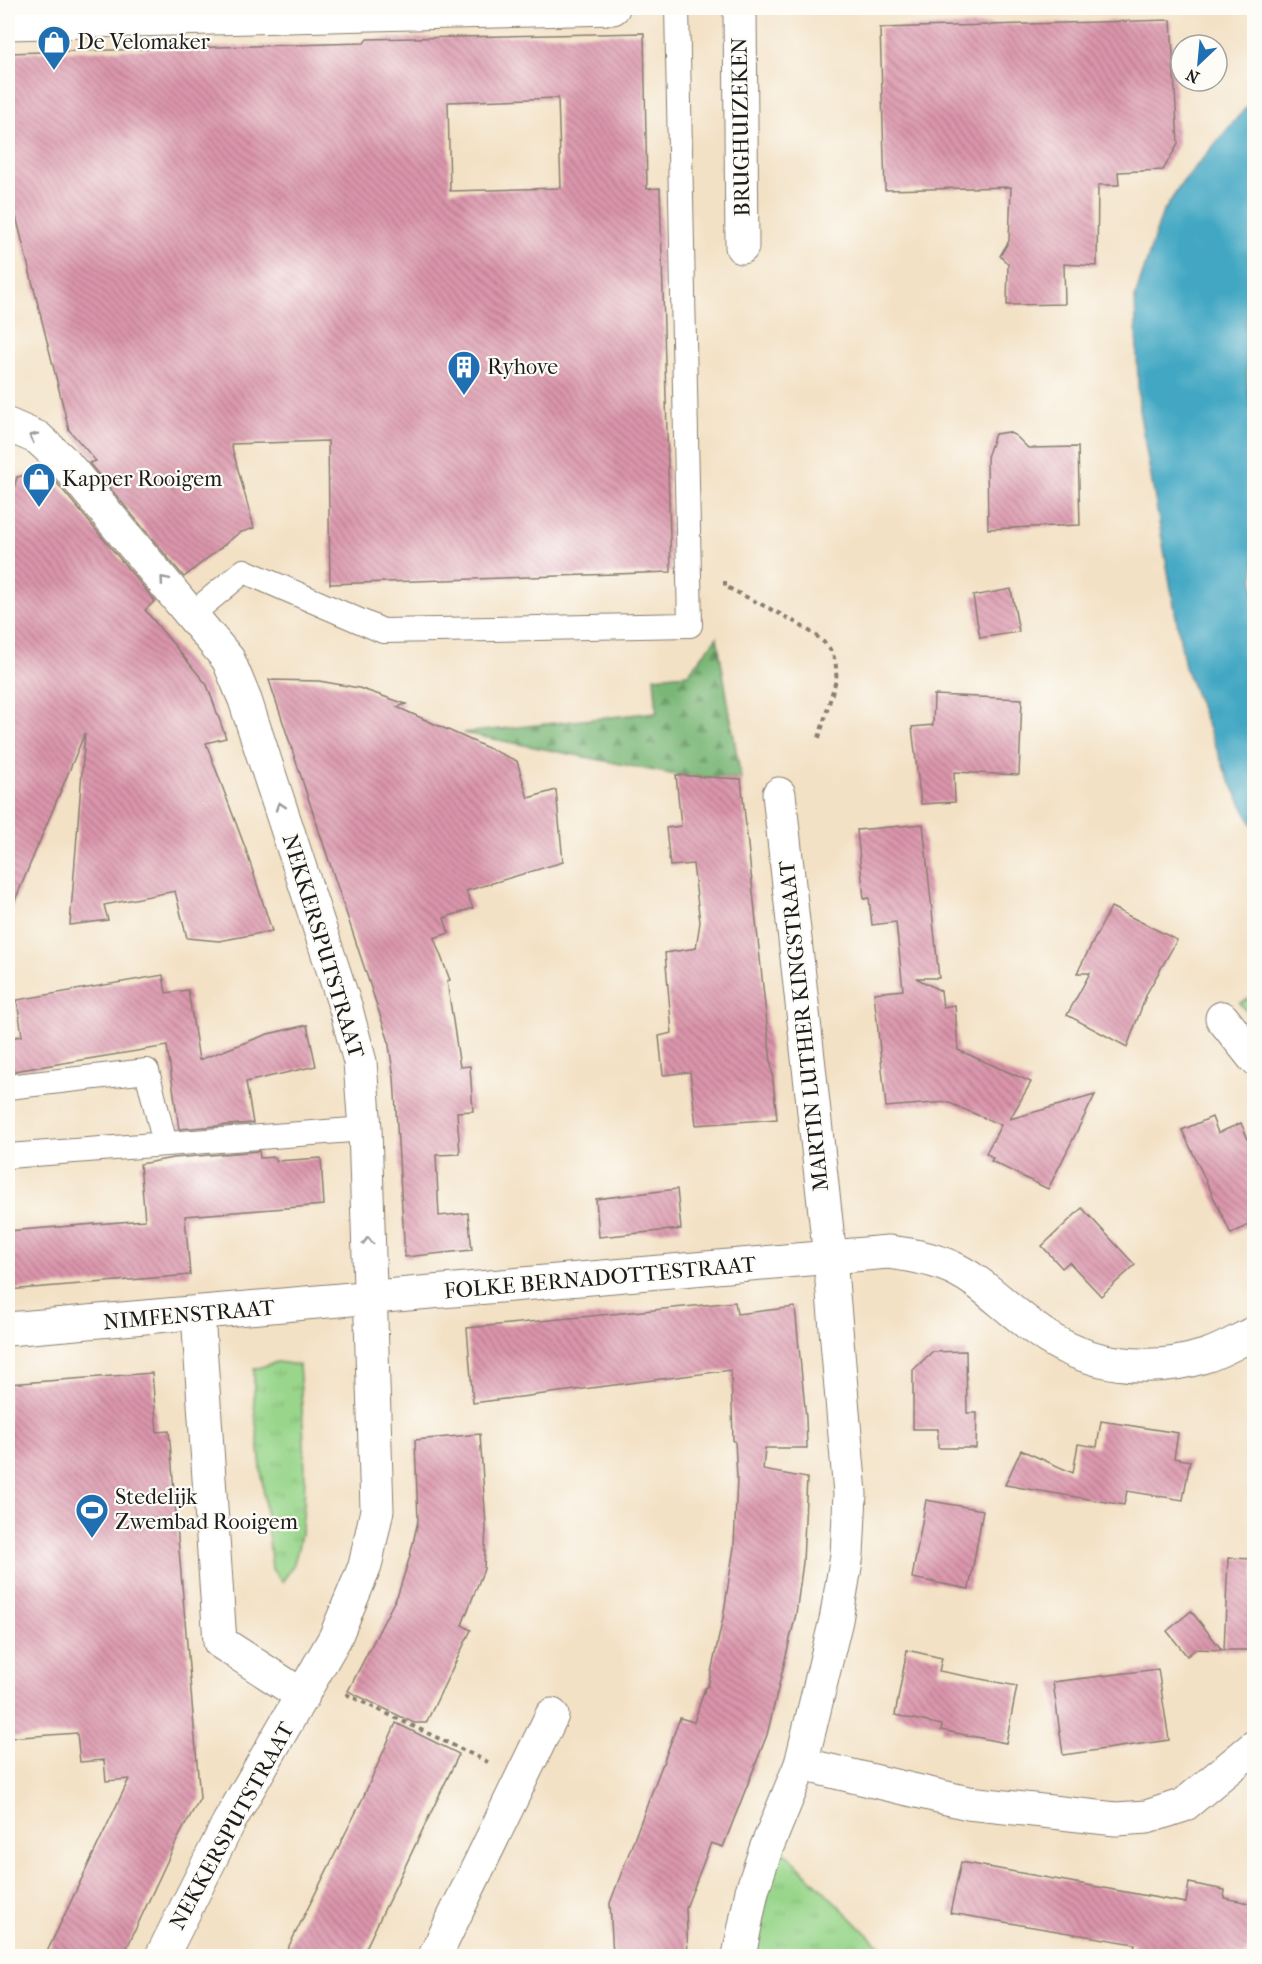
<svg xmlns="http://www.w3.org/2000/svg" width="1262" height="1964" font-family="'IM FELL French Canon',serif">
<defs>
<pattern id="grass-tufts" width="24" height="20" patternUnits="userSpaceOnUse" patternTransform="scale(1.5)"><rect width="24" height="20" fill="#99d68b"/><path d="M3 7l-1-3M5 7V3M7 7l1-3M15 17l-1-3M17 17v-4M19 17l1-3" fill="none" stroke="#83b777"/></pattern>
<pattern id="forest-firs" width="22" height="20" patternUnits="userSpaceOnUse" patternTransform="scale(1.5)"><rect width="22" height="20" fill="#7ab777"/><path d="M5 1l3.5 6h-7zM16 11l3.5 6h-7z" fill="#639461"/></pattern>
<pattern id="building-back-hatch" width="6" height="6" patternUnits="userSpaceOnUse" patternTransform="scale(1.5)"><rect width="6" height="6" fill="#db95ac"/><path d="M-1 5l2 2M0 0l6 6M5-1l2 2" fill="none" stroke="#b1798b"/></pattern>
</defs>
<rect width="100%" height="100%" fill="#fdfcf7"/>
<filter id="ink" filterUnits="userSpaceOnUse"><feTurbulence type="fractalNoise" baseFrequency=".0167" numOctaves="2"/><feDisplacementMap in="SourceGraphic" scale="12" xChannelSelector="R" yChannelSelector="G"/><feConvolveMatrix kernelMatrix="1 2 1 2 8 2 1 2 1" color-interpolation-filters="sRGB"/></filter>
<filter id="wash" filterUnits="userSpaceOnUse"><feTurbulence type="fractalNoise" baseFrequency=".008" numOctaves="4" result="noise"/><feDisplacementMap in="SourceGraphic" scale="24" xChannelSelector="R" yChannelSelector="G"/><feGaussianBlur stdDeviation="1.35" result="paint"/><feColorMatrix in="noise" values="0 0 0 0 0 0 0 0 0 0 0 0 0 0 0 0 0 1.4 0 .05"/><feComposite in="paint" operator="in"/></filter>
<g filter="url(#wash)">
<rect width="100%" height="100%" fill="#f3e1c5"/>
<!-- grass -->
<g fill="url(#grass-tufts)" stroke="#5a7954" stroke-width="1.5">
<path d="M 1254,299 L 1254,427 L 1247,383 L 1245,324 Z"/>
<path d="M 1254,996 L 1254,1021 L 1240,1003 Z"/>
<path d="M 277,1362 L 299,1365 C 303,1422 312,1509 294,1563 C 292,1569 286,1576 282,1582 L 272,1569 L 254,1404 L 254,1369 Z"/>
<path d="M 782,1849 L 875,1942 L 899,1956 L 754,1956 L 766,1895 Z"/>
</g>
<!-- forest -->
<path fill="url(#forest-firs)" stroke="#4b6a4a" stroke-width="1.5" d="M 717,637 L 741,779 L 676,775 L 463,733 L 657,712 L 654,677 L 688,674 Z"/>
<!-- water -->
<path fill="#43a7c3" stroke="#306270" stroke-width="1.5" d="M 1254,98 L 1254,299 L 1245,324 L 1247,383 L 1254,427 L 1254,828 L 1227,776 L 1185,667 L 1139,410 L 1135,297 L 1162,214 L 1182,183 Z"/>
<g id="blocks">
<!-- building -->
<g fill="url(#building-back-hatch)" fill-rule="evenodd">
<path d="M 1171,20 L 1178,144 L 1163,170 L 1118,172 L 1119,185 L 1098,185 L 1097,266 L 1064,264 L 1065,304 L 1007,305 L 1008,264 L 1000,256 L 1009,241 L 1011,187 L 885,190 L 880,28 Z"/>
<path d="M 644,33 L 647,189 L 660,188 L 671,572 L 330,584 L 328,441 L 231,444 L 254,528 L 239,533 L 184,577 L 89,463 L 96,461 L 69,430 L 8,184 L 8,53 L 364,43 L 367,39 ZM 558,98 L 561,188 L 450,191 L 448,102 Z"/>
<path d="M 1008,432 L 1016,436 L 1028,448 L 1078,447 L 1080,525 L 988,529 L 987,457 L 995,434 Z"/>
<path d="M 47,471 L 155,601 L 145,610 L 207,685 L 226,738 L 206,743 L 246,850 L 272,931 L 219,941 L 187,938 L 175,891 L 104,905 L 108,920 L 70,925 L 85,733 L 8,917 L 8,510 L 17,477 Z"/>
<path d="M 1011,589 L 1019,632 L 980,638 L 973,596 Z"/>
<path d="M 269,680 L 319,681 L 359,688 L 406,704 L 397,707 L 517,761 L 528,798 L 556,790 L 563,862 L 466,891 L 473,908 L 444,918 L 449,933 L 434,938 L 450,980 L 447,981 L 460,1067 L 470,1066 L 473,1111 L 457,1112 L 460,1154 L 436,1155 L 439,1216 L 468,1213 L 472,1250 L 405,1257 L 394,1078 L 388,1039 Z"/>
<path d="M 934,695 L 1022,699 L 1019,775 L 954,772 L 955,802 L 921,804 L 912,727 L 933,725 Z"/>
<path d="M 676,775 L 741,779 L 777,1119 L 696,1125 L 690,1072 L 663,1075 L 659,1036 L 672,1033 L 665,953 L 696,948 L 700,922 L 693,864 L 670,866 L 666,828 L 681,826 Z"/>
<path d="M 923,824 L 939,978 L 916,978 L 941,991 L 943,1007 L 955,1005 L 958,1050 L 1031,1082 L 1010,1119 L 1095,1095 L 1048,1189 L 991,1161 L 993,1158 L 986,1153 L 1001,1125 L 947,1102 L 886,1107 L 874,993 L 903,990 L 896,922 L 872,925 L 869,898 L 864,899 L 857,830 Z"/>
<path d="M 1111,907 L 1177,940 L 1147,993 L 1127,1047 L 1067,1015 L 1090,973 L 1077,973 Z"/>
<path d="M 163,975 L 166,993 L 188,990 L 199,1060 L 268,1034 L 307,1025 L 316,1066 L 246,1082 L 253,1123 L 179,1129 L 167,1046 L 8,1072 L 8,1038 L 22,1036 L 17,1000 Z"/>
<path d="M 1212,1117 L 1218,1133 L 1241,1123 L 1254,1153 L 1254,1222 L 1231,1234 L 1182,1130 Z"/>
<path d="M 259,1151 L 260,1158 L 275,1157 L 276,1161 L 321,1158 L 324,1205 L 185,1216 L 190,1275 L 8,1290 L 8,1231 L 145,1220 L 140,1164 L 173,1158 Z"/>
<path d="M 677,1189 L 681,1229 L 599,1237 L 596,1199 Z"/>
<path d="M 1082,1208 L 1135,1265 L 1101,1296 L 1069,1262 L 1062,1268 L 1042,1246 Z"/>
<path d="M 735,1302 L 737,1314 L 795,1307 L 806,1418 L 807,1448 L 765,1448 L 763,1470 L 807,1478 L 803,1562 L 796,1614 L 767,1735 L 723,1847 L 711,1843 L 686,1908 L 688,1956 L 613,1956 L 610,1903 L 680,1718 L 694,1722 L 705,1688 L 708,1686 L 723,1618 L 734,1547 L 737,1478 L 735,1441 L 733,1441 L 731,1370 L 473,1403 L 467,1328 Z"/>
<path d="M 966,1351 L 967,1413 L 977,1413 L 976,1448 L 938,1448 L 938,1429 L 913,1429 L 913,1370 L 932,1352 Z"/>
<path d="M 152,1373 L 157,1432 L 169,1431 L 200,1798 L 177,1840 L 123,1956 L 45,1956 L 129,1779 L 106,1781 L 104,1760 L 80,1762 L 77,1733 L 8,1738 L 8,1384 Z"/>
<path d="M 1101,1421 L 1178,1433 L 1174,1458 L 1190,1461 L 1183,1500 L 1127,1491 L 1124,1505 L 1005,1485 L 1021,1450 L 1073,1473 L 1078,1444 L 1097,1447 Z"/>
<path d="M 480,1434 L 486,1526 L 484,1569 L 462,1625 L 471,1630 L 426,1723 L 414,1723 L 348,1691 L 398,1594 L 410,1556 L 418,1521 L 415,1440 Z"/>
<path d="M 926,1500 L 983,1510 L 969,1589 L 912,1578 Z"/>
<path d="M 1228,1558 L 1254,1559 L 1254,1650 L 1224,1650 Z"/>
<path d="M 1191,1611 L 1222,1650 L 1196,1649 L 1187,1656 L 1167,1631 Z"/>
<path d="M 907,1650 L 942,1658 L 939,1671 L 1017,1686 L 1006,1743 L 941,1730 L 942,1725 L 895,1715 Z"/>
<path d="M 1158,1669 L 1169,1740 L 1063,1755 L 1053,1682 Z"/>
<path d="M 396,1723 L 459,1754 L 362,1956 L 284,1956 L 362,1800 Z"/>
<path d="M 961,1862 L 1186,1903 L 1189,1883 L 1225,1890 L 1224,1898 L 1254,1904 L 1247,1956 L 1132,1956 L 1135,1944 L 950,1913 Z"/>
</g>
</g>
</g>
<g filter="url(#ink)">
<use href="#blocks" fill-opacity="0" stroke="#887e70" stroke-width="1.5"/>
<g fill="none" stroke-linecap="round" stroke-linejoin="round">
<defs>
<g id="lane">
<path d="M 192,614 L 244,571 L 383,631 L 690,625 L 677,8"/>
<path d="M 8,1087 L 147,1071 L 165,1144"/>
<path d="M 8,1156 L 365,1129"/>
</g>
<g id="street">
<path d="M 740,8 L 742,247"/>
<path d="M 8,23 L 613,8"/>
<path d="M 8,425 L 38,438 L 64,462 L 228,659 L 245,700 L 346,1009 L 360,1062 L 365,1129 L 377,1510 L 365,1566 L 335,1638 L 229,1822 L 162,1956"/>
<path d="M 1222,1018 L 1254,1058"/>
<path d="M 198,1314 L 220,1642 L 303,1696"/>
<path d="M 8,1329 L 888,1252 C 970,1261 978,1287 1038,1331 C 1086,1366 1149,1374 1205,1356 C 1222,1351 1238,1341 1254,1333"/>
<path d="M 801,1764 L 968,1803 L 1116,1819 L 1147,1817 L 1184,1805 L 1254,1747"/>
<path d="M 435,1956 L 552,1715"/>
<path d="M 739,1956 L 752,1891 L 766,1849 L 801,1764 L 836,1620 L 847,1555 L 850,1494 L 830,1258 L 779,794"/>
</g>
</defs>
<!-- lane casing -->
<use href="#lane" stroke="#887e70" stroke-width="26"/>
<!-- street casing -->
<use href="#street" stroke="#887e70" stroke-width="35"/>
<!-- path -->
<g stroke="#887e70" stroke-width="4" stroke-dasharray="4.5 4.5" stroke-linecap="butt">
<path d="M 725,581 L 725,586 C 750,600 814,627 829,648 C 836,658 837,669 836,680 L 818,741"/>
<path d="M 346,1694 L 488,1762"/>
</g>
<!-- lane -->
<use href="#lane" stroke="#fff" stroke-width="24"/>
<!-- street -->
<use href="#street" stroke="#fff" stroke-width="33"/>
</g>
<!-- one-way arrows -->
<defs><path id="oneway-chevron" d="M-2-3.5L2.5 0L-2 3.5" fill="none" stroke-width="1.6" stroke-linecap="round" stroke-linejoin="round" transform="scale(1.5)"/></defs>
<g stroke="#999">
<use href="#oneway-chevron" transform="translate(33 437) rotate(-154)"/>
<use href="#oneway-chevron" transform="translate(164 580) rotate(-130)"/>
<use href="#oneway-chevron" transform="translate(280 806) rotate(-108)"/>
<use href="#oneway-chevron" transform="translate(368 1241) rotate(-91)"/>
</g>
</g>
<!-- icons -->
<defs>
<symbol id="shop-pin" viewBox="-11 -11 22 30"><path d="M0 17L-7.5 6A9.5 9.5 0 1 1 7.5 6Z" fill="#1f6fb2" stroke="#fdfcf7"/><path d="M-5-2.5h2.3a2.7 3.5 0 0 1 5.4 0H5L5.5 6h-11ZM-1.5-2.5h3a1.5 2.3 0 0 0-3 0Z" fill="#fff"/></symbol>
<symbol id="building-pin" viewBox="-11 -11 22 30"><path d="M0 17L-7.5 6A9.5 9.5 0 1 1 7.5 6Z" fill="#1f6fb2" stroke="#fdfcf7"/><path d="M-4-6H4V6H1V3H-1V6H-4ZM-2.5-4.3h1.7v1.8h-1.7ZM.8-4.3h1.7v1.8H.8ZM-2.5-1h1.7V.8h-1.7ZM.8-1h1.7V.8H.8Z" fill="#fff"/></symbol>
<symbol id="stadium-pin" viewBox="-11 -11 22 30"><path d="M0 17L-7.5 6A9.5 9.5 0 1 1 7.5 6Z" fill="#1f6fb2" stroke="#fdfcf7"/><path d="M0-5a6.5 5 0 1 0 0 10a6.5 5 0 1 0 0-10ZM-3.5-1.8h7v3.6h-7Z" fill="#fff"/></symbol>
</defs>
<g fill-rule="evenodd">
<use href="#shop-pin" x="35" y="23" width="38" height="52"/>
<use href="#building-pin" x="445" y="348" width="38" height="52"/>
<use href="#shop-pin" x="20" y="460" width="38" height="52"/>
<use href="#stadium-pin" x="73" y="1491" width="38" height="52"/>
</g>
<g text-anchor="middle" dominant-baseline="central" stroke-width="4.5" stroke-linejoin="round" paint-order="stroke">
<!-- poi labels -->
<g font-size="22" fill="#1c1c1c" stroke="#fdfcf7" text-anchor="start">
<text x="77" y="42">De Velomaker</text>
<text x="487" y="367">Ryhove</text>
<text x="62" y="479">Kapper Rooigem</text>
<text x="115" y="1497">Stedelijk<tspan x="115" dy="25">Zwembad Rooigem</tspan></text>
</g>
<!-- street labels -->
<g font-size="22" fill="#1c1c1c" stroke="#fdfcf7">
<text transform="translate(741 127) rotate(-91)">BRUGHUIZEKEN</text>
<text transform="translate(323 946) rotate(73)">NEKKERSPUTSTRAAT</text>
<text transform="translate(804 1026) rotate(-96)">MARTIN LUTHER KINGSTRAAT</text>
<text transform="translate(600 1278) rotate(-5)">FOLKE BERNADOTTESTRAAT</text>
<text transform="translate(189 1315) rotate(-5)">NIMFENSTRAAT</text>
<text transform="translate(232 1826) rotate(-61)">NEKKERSPUTSTRAAT</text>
</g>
</g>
<!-- margin -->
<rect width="1262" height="1964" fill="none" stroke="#fdfcf7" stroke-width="30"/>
<!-- north arrow -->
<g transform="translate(1199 63) rotate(206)"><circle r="28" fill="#fdfcf7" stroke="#a3a29f" stroke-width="1.5"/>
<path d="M0-4.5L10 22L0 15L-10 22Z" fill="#1f6fb2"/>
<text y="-9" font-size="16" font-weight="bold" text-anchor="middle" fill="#1c1c1c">N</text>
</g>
</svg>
